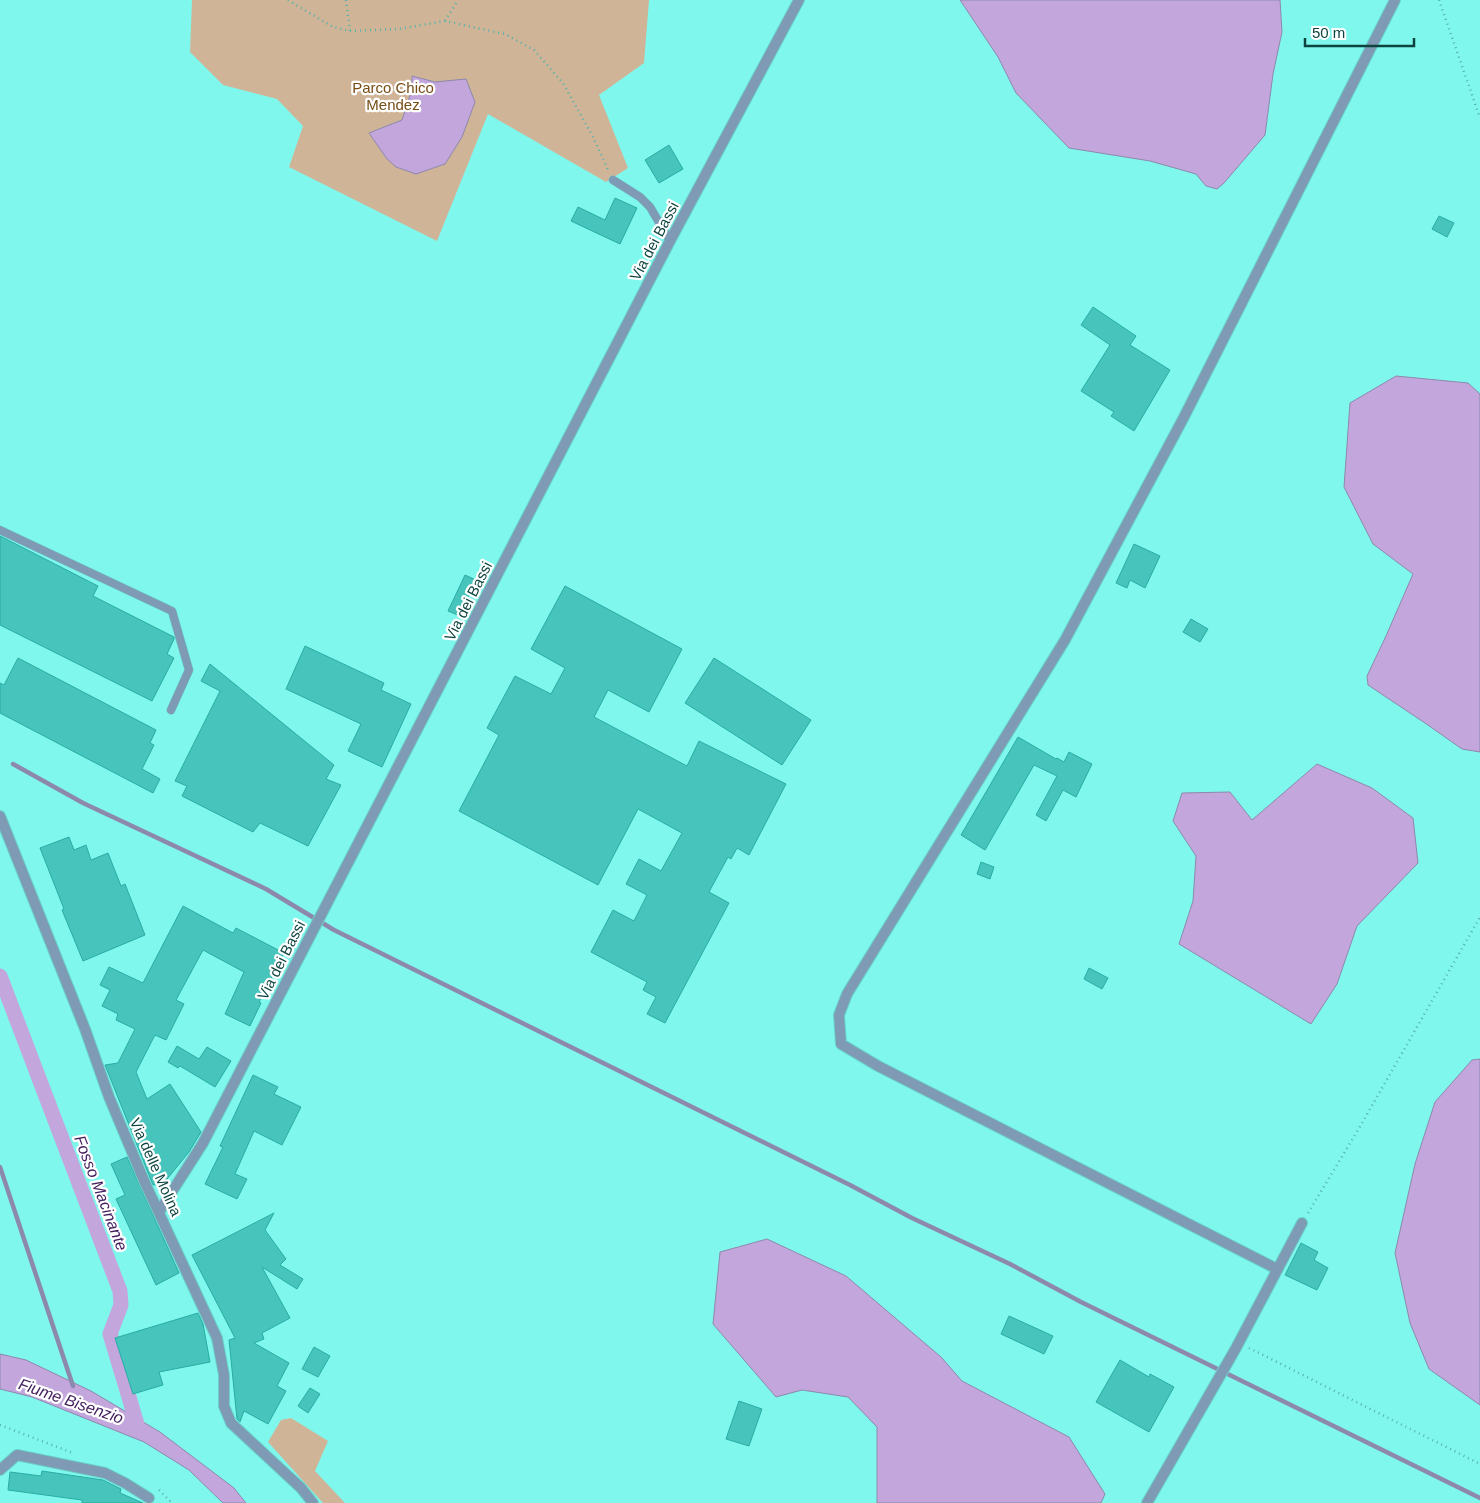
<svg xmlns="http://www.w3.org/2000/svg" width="1480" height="1503" font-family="Helvetica,sans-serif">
<rect width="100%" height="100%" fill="#80f7ed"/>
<!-- green -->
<g fill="#cfb497">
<path d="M 192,0 L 649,0 L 644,63 L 599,95 L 628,168 L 606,182 L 488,114 L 437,241 L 289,167 L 303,126 L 277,99 L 223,85 L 190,52 Z"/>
<path d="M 291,1418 L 328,1441 L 315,1471 L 345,1503 L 323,1503 L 268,1442 L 281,1420 Z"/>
</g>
<!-- water -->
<g fill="#c2a6dc" stroke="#8c89ad">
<path d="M 960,0 L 1280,0 L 1282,32 L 1273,74 L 1265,135 L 1224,183 L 1217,189 L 1206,186 L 1196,174 L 1150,161 L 1069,148 L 1016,93 L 998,57 Z"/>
<path d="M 412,76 L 435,82 L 466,79 L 475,102 L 462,137 L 445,164 L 416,174 L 396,167 L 387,159 L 369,133 L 402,120 L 412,89 Z"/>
<path d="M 1396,376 L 1468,383 L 1480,394 L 1480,752 L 1462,749 L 1425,723 L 1368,685 L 1367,676 L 1386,636 L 1413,574 L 1373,544 L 1344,487 L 1350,403 Z"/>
<path d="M 1317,764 L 1372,788 L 1413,818 L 1418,863 L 1357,926 L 1337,984 L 1311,1024 L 1179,944 L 1193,901 L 1196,856 L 1173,821 L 1182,793 L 1230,792 L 1252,820 Z"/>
<path d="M 1480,1059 L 1480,1405 L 1429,1369 L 1410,1323 L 1395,1253 L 1415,1164 L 1435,1102 L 1472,1060 Z"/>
<path d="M 767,1239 L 846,1276 L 941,1357 L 962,1381 L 1069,1437 L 1105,1494 L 1101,1503 L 877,1503 L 877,1427 L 848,1397 L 802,1390 L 776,1397 L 713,1324 L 720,1252 Z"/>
<path d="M 0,1354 L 26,1360 L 91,1391 L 160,1432 L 234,1488 L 246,1503 L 223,1503 L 189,1470 L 144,1442 L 32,1397 L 0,1389 Z"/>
</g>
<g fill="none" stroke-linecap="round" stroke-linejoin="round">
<!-- stream -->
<g stroke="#8c89ad" stroke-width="4.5">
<path d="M 13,764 L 83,803 L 266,889 L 334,930 L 850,1185 L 912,1218 L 1010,1264 L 1081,1302 L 1480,1498"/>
<path d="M 0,1167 L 73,1386"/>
</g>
<!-- canal -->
<path stroke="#c2a6dc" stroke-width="15" d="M 0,976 L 120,1291 L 121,1305 L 110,1334 L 137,1424"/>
</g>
<!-- building -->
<g fill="#47c4bb" stroke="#27ada5">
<path d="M 669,145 L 683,169 L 659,183 L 645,160 Z"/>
<path d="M 615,198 L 637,208 L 620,244 L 571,221 L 578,207 L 605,220 Z"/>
<path d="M 1439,216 L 1454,223 L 1447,237 L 1432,229 Z"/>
<path d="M 1093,307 L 1136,336 L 1130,345 L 1170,370 L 1134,431 L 1111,416 L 1114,412 L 1081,391 L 1110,345 L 1081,325 Z"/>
<path d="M 0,536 L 98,586 L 93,596 L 174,637 L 174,639 L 167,654 L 174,658 L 152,701 L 0,625 Z"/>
<path d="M 1134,544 L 1160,556 L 1145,588 L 1130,580 L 1127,588 L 1116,583 Z"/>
<path d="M 465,575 L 476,580 L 460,616 L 448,611 Z"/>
<path d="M 565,586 L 682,649 L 649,712 L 608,690 L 594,717 L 687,766 L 699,741 L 786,784 L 749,855 L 737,848 L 731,859 L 728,857 L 709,892 L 729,903 L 665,1023 L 647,1014 L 656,997 L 643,990 L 647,982 L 591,952 L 613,910 L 634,921 L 647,895 L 626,884 L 639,859 L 661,871 L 682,833 L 638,809 L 598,885 L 459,811 L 499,735 L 487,728 L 515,676 L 551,694 L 565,668 L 531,649 Z"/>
<path d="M 1191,619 L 1208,629 L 1200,642 L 1183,632 Z"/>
<path d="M 305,646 L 384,683 L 381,690 L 411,704 L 382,767 L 348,751 L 361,724 L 286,689 Z"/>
<path d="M 18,658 L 156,730 L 150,743 L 154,745 L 142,769 L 160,779 L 153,793 L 0,713 L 0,683 L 4,685 Z"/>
<path d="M 714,658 L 811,720 L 782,765 L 685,703 Z"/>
<path d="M 210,664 L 334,765 L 326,779 L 341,785 L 308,846 L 260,823 L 253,832 L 182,796 L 187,786 L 175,781 L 220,691 L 201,681 Z"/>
<path d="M 1018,737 L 1056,759 L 1057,758 L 1064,762 L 1069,752 L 1092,764 L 1076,797 L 1063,790 L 1046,821 L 1036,815 L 1057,776 L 1034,765 L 985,850 L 961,835 Z"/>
<path d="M 69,837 L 74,850 L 86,845 L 91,860 L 108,853 L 121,886 L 125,884 L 145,935 L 83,961 L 62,910 L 64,909 L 40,848 Z"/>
<path d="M 981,862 L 994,867 L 990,879 L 977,874 Z"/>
<path d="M 183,906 L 233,933 L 236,928 L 284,953 L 259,1002 L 261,1003 L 250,1026 L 225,1014 L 244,972 L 203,950 L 176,1000 L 184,1004 L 166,1040 L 155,1035 L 136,1072 L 147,1099 L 170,1084 L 201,1132 L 189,1152 L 163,1184 L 153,1185 L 105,1065 L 118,1063 L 135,1029 L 116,1020 L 118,1014 L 102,1006 L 110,990 L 100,985 L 109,967 L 143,983 Z"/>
<path d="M 1089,968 L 1108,978 L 1102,989 L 1084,979 Z"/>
<path d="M 177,1046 L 199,1059 L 207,1047 L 231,1061 L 215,1087 L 180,1066 L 178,1068 L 168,1062 Z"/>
<path d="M 253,1075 L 278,1087 L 274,1094 L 301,1107 L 282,1145 L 254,1131 L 235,1174 L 247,1179 L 237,1199 L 205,1184 L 223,1147 L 220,1146 Z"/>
<path d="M 127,1157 L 179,1273 L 156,1285 L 116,1199 L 125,1195 L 111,1164 Z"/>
<path d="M 274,1213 L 265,1230 L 286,1259 L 280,1265 L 303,1279 L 297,1289 L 262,1267 L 290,1318 L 262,1333 L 264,1339 L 254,1343 L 289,1363 L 277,1386 L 286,1391 L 268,1424 L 244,1411 L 240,1422 L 237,1419 L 229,1340 L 235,1338 L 192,1255 Z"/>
<path d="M 1301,1243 L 1318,1252 L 1314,1260 L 1328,1268 L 1317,1290 L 1285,1275 Z"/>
<path d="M 198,1313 L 203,1324 L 210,1362 L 159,1372 L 163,1385 L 133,1394 L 115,1338 Z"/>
<path d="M 1009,1316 L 1053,1336 L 1044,1354 L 1001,1334 Z"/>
<path d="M 314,1347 L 330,1356 L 318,1377 L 302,1369 Z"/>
<path d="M 1120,1360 L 1149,1377 L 1150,1374 L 1174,1387 L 1149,1432 L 1096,1402 Z"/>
<path d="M 310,1388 L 320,1394 L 308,1413 L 298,1406 Z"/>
<path d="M 739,1401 L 762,1409 L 749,1446 L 726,1439 Z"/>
<path d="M 42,1471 L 103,1480 L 121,1489 L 120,1493 L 143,1503 L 82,1503 L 82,1500 L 8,1490 L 10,1472 L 41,1476 Z"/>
</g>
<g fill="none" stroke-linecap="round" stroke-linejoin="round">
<defs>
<g id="service">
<path d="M 613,180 L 640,197 L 650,207 L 670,241"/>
<path d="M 0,530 L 172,611 L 189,670 L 171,710"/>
</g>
<g id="minor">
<path d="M 0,816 L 85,1029 L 109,1097 L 145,1183 L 217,1338 L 224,1375 L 224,1406 L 231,1423 L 301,1488 L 313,1503"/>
<path d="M 159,1212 L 203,1143 L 670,241 L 799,0"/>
<path d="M 1277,1269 L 878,1066 L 841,1044 L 839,1015 L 847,994 L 1065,640 L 1184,417 L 1395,0"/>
<path d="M 0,1470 L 17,1455 L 105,1473 L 125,1483 L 149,1498"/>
<path d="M 1147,1503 L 1236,1348 L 1302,1223"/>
</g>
</defs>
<!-- service casing -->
<use href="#service" stroke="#69d3ca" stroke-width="9"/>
<!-- minor casing -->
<use href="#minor" stroke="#69d3ca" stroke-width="12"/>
<!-- path -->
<g stroke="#54b2aa" stroke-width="2.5" stroke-dasharray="1 4" stroke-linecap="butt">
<path d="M 288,0 L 333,27 L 350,31 L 399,29 L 445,21 L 505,34 L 534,50 L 563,83 L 593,137 L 609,172"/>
<path d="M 346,0 L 350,31"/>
<path d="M 1439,0 L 1480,118"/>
<path d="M 445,21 L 458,0"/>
<path d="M 1308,1213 L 1358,1130 L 1480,917"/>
<path d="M 1249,1348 L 1480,1464"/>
<path d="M 0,1425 L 73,1453"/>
<path d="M 159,1490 L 172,1503"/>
</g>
<!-- service -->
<use href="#service" stroke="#7f9ab4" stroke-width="8"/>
<!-- minor -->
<use href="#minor" stroke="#7f9ab4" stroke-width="10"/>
</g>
<g text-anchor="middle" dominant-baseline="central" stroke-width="4.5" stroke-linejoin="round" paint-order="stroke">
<!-- park labels -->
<g font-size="15" fill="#774d15" stroke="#fff">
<text x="393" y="87">Parco Chico<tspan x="393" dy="17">Mendez</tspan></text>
</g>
<!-- street labels -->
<g font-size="15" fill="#0d4440" stroke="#fff">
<text transform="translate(654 241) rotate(-62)">Via dei Bassi</text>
<text transform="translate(468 601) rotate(-63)">Via dei Bassi</text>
<text transform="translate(281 960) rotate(-63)">Via dei Bassi</text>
<text transform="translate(156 1167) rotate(66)">Via delle Molina</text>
</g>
<!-- water labels -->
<g font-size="16" font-style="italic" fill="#45205f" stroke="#fff">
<text transform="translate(101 1193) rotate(69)">Fosso Macinante</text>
<text transform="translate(71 1401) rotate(19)">Fiume Bisenzio</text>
</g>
</g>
<!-- scale -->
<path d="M1305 38v8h109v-8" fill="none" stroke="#0d4440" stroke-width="2.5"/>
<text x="1312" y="38" font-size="15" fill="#0d4440" stroke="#ffffff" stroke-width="4" paint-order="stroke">50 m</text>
</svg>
